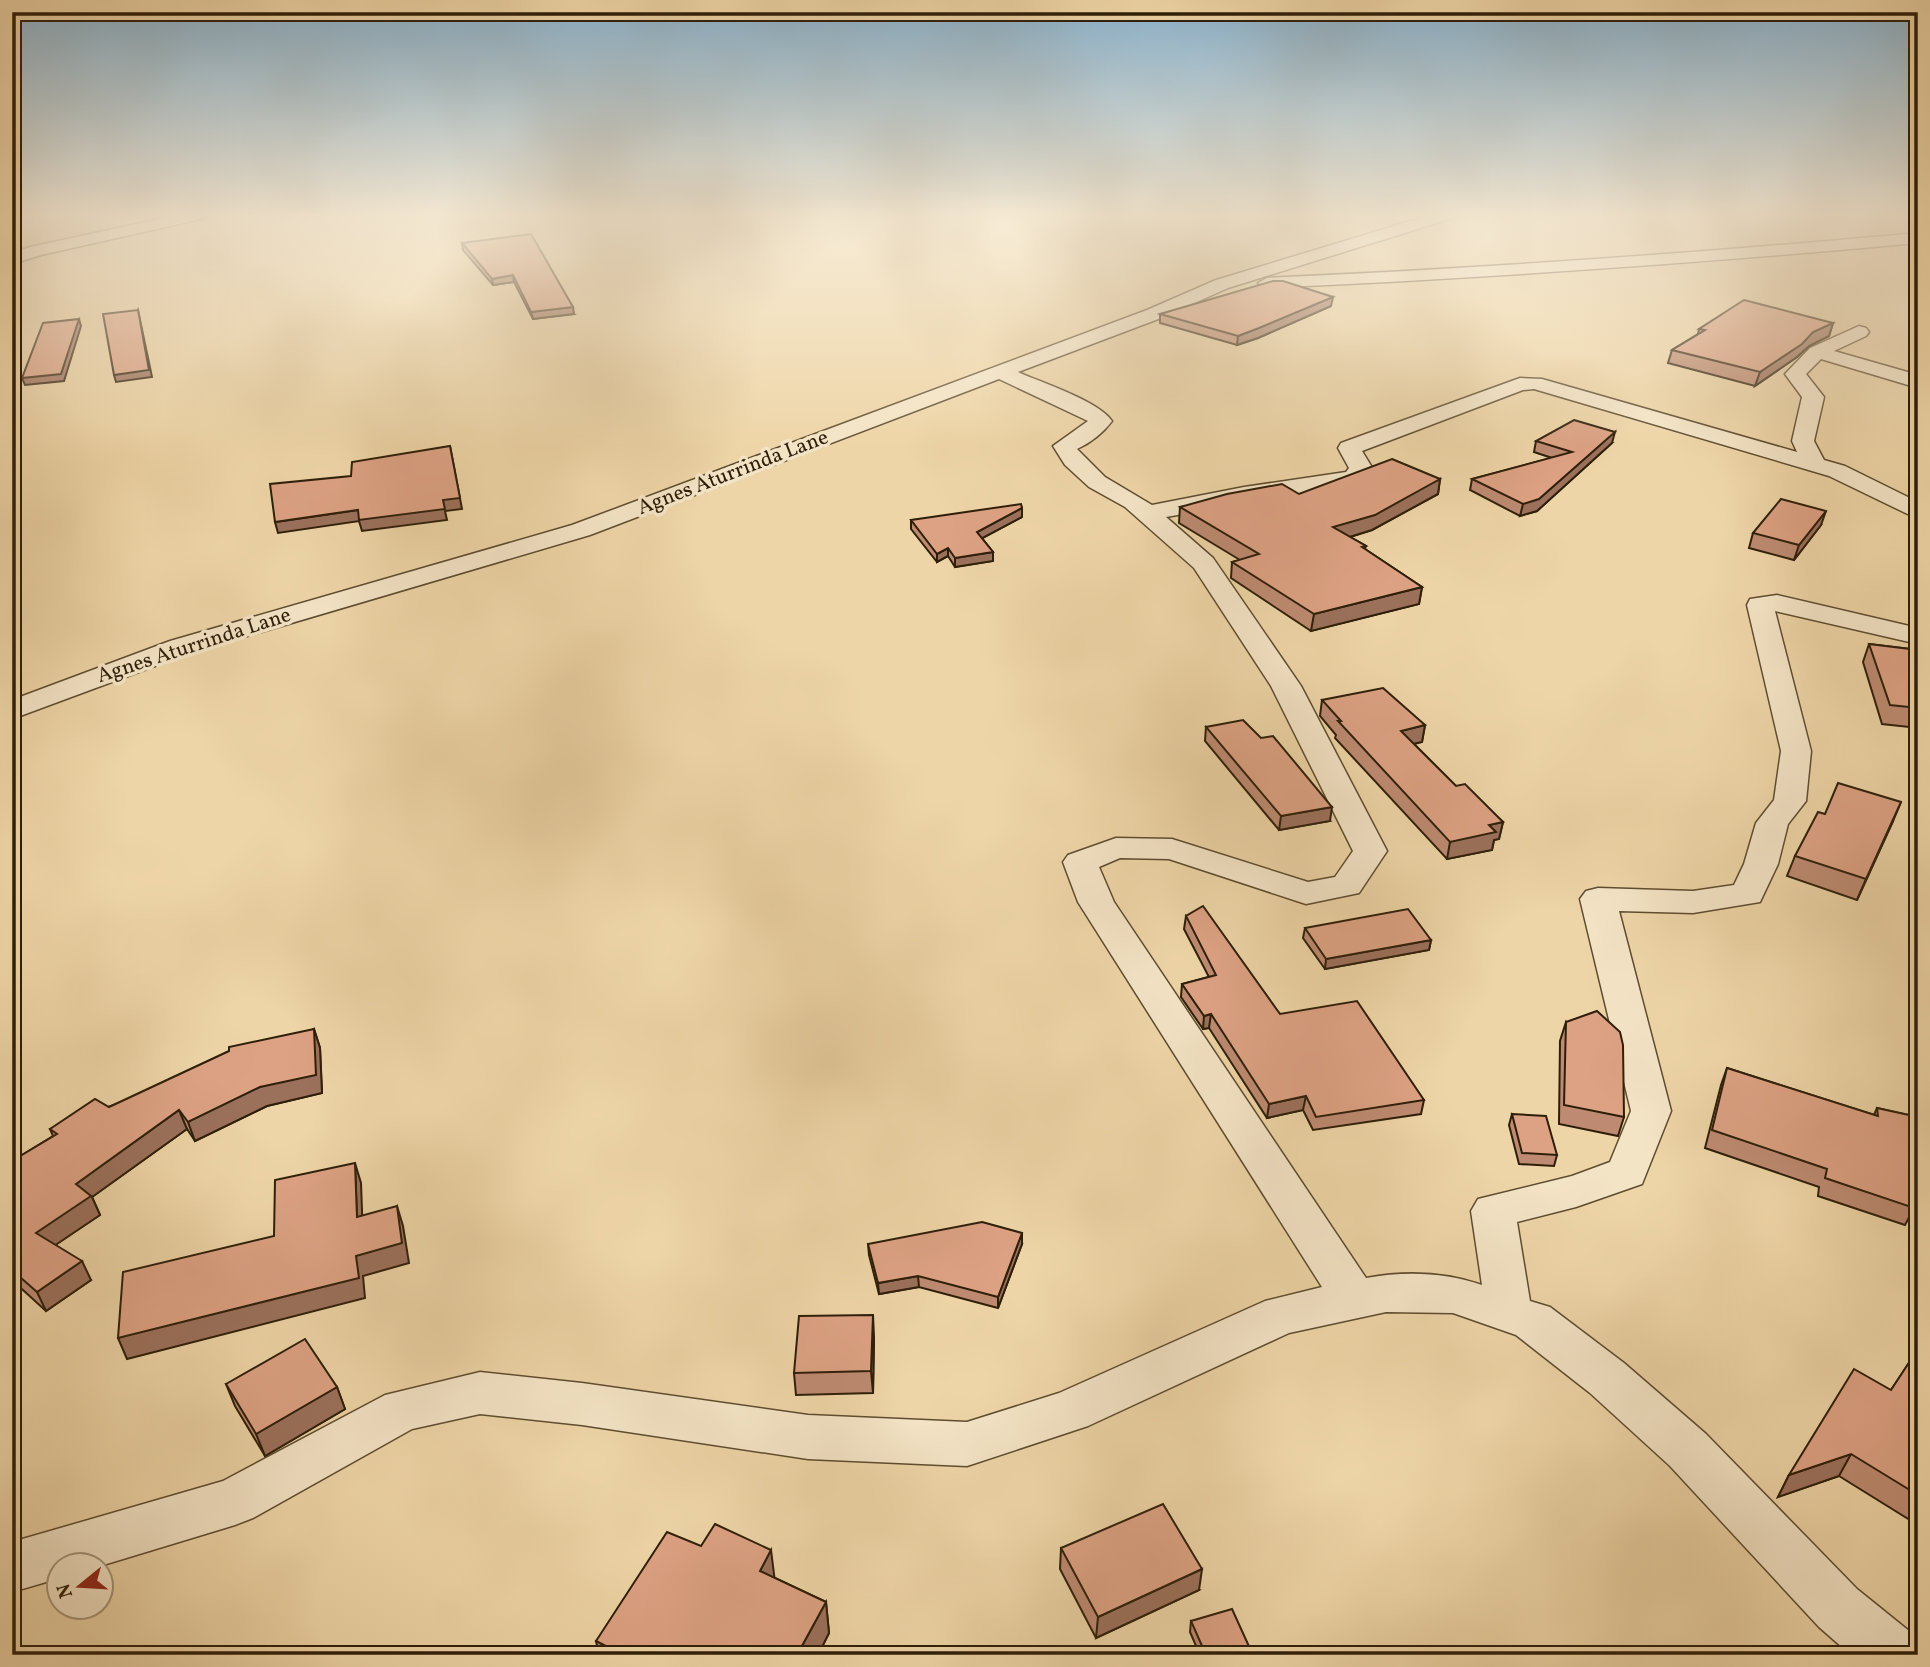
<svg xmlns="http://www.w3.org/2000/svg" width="1930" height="1667" font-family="Vollkorn,serif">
<rect width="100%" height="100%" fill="#eed5a7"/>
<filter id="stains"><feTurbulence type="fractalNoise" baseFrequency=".00286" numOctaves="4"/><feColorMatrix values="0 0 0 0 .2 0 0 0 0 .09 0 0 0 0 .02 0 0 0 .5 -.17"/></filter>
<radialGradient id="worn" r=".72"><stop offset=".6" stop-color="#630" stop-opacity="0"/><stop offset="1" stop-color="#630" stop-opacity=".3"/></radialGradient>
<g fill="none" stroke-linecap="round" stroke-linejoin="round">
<defs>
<g id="minor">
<path d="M 178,215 L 208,215 L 206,218 L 41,255 L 12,264 L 12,253 L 30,247 Z"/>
<path d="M 1430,215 L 1455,215 L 1453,218 L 1228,288 L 1161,318 L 1018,372 C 1042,383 1097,400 1112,421 C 1103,433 1090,443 1077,449 L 1105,477 L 1152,505 L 1244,487 L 1346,472 L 1349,468 L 1338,448 L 1341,443 L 1520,378 L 1542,379 L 1797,452 L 1792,441 L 1802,397 L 1785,374 L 1810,348 L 1859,326 L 1866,328 L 1869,332 L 1866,336 L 1834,351 L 1918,375 L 1918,388 L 1821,359 L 1806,374 L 1824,397 L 1814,441 L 1824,460 L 1845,466 L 1918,502 L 1918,519 L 1829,476 L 1534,389 L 1523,390 L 1362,451 L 1373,469 L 1361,483 L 1166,517 L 1213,558 L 1301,686 L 1387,851 L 1359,893 L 1306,904 L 1169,859 L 1120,858 L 1099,867 L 1114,902 L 1366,1278 C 1404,1271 1445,1272 1482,1285 L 1471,1211 L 1478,1199 L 1572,1176 L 1610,1162 L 1631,1111 L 1580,899 L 1586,891 L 1598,888 L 1693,891 L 1734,885 L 1744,864 L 1756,823 L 1774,800 L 1781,751 L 1747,605 L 1750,599 L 1777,595 L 1918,628 L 1918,644 L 1775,611 L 1811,751 L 1806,801 L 1788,824 L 1778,864 L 1760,902 L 1693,913 L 1619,911 L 1671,1111 L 1642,1184 L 1576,1207 L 1517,1222 L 1530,1301 L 1550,1307 L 1624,1363 L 1706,1434 L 1857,1589 L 1914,1635 L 1918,1655 L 1851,1655 L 1819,1627 L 1670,1466 L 1590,1393 L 1516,1335 L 1453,1313 L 1386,1312 L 1289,1333 L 1088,1426 L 967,1466 L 808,1459 L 582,1425 L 480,1414 L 412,1429 L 253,1518 L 235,1525 L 100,1566 L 60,1566 L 60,1578 L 12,1592 L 12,1542 L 223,1481 L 385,1395 L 480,1372 L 582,1383 L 808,1415 L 967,1422 L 1059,1393 L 1265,1301 L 1322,1287 L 1078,902 L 1063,862 L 1068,855 L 1116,838 L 1172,839 L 1308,882 L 1335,877 L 1353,851 L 1271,686 L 1194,568 L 1125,507 L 1089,487 L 1065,465 L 1053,446 L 1088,421 L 999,379 L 590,535 L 190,653 L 12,719 L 12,700 L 170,641 L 572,525 L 1147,310 L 1216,280 Z"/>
<path d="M 1918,233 L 1918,243 C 1701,263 1484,278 1267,288 L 1258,283 L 1267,278 C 1484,268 1701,253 1918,233 Z"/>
</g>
</defs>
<!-- minor casing -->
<use href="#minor" stroke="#5e4c30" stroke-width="3"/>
<!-- minor -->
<use href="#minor" fill="#f4e4c6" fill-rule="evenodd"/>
</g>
<!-- wall -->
<g fill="#be8b72" stroke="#2e1e09" stroke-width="2">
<path d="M 462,243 L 574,314 L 533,319 L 514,282 L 493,285 L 463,250 Z"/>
<path d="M 1331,306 L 1258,338 L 1237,345 L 1160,323 L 1160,314 Z"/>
<path d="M 1833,323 L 1829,336 L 1809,346 L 1797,357 L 1755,386 L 1668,363 L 1672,350 L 1698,334 L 1699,329 Z"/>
<path d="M 1536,441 L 1612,443 L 1537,511 L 1520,516 L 1470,490 L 1472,479 L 1552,458 L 1534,452 Z"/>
<path d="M 1440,479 L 1438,494 L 1372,530 L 1350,537 L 1366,546 L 1365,549 L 1422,587 L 1419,604 L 1311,631 L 1231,578 L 1232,562 L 1240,560 L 1179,523 L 1180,507 Z"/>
<path d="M 1022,517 L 982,538 L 993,552 L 993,561 L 955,567 L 948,556 L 937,562 L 911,529 L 911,520 Z"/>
<path d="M 1821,525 L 1794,560 L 1749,548 L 1753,533 Z"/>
<path d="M 1869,644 L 1918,650 L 1918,728 L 1882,724 L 1863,662 Z"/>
<path d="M 1322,700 L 1425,725 L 1422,742 L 1414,744 L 1456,786 L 1503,822 L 1499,839 L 1494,840 L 1492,850 L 1447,859 L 1335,738 L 1336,735 L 1320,716 Z"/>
<path d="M 1206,727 L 1330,821 L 1279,830 L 1205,741 Z"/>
<path d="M 1825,814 L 1893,821 L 1857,900 L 1787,876 L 1795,856 Z"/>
<path d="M 1186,916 L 1280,1014 L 1424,1100 L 1421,1114 L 1313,1130 L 1303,1110 L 1267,1118 L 1209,1028 L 1203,1029 L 1181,997 L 1182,984 L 1209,977 L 1184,929 Z"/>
<path d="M 1305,928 L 1431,940 L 1429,950 L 1325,969 L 1303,938 Z"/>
<path d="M 1566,1022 L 1624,1117 L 1618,1136 L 1559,1124 L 1560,1041 Z"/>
<path d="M 314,1029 L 320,1048 L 322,1093 L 267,1106 L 195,1141 L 187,1129 L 92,1197 L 100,1215 L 55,1245 L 91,1280 L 46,1311 L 12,1280 L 12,1161 L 53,1136 L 50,1129 Z"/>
<path d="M 1727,1068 L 1874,1115 L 1877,1108 L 1918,1117 L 1918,1196 L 1916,1196 L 1914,1208 L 1905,1225 L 1818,1196 L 1819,1187 L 1705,1148 L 1721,1085 Z"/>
<path d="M 1512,1114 L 1557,1155 L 1554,1166 L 1519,1164 L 1509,1125 Z"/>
<path d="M 868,1244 L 1022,1244 L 998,1308 L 919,1287 L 879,1294 L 869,1255 Z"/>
<path d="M 874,1337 L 873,1393 L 796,1395 L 794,1373 Z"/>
<path d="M 1918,1349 L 1918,1525 L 1839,1476 L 1778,1497 L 1789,1475 L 1891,1390 Z"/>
<path d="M 226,1384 L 337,1387 L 345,1409 L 265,1456 L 235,1406 Z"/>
<path d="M 1061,1548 L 1199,1590 L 1096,1638 L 1060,1569 Z"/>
<path d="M 775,1578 L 826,1602 L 829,1633 L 818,1655 L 599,1655 L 596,1641 Z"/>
<path d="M 1191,1621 L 1252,1653 L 1251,1655 L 1200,1655 L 1190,1632 Z"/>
</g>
<!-- shaded-wall -->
<g fill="#9b715c" stroke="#2e1e09" stroke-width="2">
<path d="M 513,275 L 514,282 L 493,285 L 492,279 Z"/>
<path d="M 1333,297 L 1331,306 L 1258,338 L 1237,345 L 1238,336 Z"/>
<path d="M 573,307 L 574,314 L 533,319 L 531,312 Z"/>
<path d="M 138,310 L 152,377 L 116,382 L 114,375 Z"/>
<path d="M 79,319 L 81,326 L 64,381 L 25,385 L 22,378 Z"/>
<path d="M 1833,323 L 1829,336 L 1809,346 L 1797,357 L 1755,386 L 1760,372 L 1813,332 Z"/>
<path d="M 1615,432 L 1612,443 L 1537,511 L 1520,516 L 1523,504 Z"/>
<path d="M 450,446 L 462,509 L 445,511 L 447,520 L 362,531 L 359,521 L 278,533 L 275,522 L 358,510 L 443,500 Z"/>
<path d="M 1440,479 L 1438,494 L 1372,530 L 1330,543 L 1333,527 Z"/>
<path d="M 1022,508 L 1022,517 L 977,541 L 977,532 Z"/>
<path d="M 1826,511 L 1821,525 L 1794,560 L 1799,545 Z"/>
<path d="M 948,548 L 948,556 L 937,562 L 937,554 Z"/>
<path d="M 993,552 L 993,561 L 955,567 L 955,558 Z"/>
<path d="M 1422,587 L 1419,604 L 1311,631 L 1314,614 Z"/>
<path d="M 1425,725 L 1422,742 L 1398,747 L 1401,731 Z"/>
<path d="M 1901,802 L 1893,821 L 1857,900 L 1866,879 Z"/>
<path d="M 1332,807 L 1330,821 L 1279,830 L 1281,816 Z"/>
<path d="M 1503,822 L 1499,839 L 1494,840 L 1492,850 L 1447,859 L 1450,842 L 1489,825 Z"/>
<path d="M 1431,940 L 1429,950 L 1325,969 L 1326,959 Z"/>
<path d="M 1211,1014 L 1209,1028 L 1203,1029 L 1204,1016 Z"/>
<path d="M 314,1029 L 320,1048 L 322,1093 L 267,1106 L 195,1141 L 188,1122 Z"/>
<path d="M 1306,1096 L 1303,1110 L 1267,1118 L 1269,1104 Z"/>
<path d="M 179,1110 L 187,1129 L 92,1197 L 100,1215 L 45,1252 L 36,1233 L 76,1184 Z"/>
<path d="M 355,1163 L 361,1183 L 363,1238 L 357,1217 Z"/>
<path d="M 397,1206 L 403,1226 L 409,1263 L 363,1276 L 365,1298 L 127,1359 L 118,1338 L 356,1256 Z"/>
<path d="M 1022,1233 L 1022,1244 L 998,1308 L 998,1297 Z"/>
<path d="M 82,1261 L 91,1280 L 46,1311 L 37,1292 Z"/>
<path d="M 918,1276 L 919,1287 L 879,1294 L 878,1283 Z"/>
<path d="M 873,1315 L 874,1337 L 873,1393 L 871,1371 Z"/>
<path d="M 337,1387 L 345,1409 L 265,1456 L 256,1434 Z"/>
<path d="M 1851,1454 L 1839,1476 L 1778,1497 L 1789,1475 Z"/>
<path d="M 771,1550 L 775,1582 L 760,1571 Z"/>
<path d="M 1202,1569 L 1199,1590 L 1096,1638 L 1098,1617 Z"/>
<path d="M 826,1602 L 829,1633 L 818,1655 L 797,1655 Z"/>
</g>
<!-- building -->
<g fill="#dda284" stroke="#2e1e09" stroke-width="2">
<path d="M 531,234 L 573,307 L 531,312 L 513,275 L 492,279 L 462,243 Z"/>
<path d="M 1273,281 L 1283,281 L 1333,297 L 1259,328 L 1238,336 L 1160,314 Z"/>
<path d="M 1744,300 L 1833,323 L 1813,332 L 1802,344 L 1760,372 L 1672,350 L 1705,330 L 1699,329 Z"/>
<path d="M 138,310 L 149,370 L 114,375 L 103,314 Z"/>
<path d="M 79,319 L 61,374 L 22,378 L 43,323 Z"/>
<path d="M 1574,420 L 1615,432 L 1539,499 L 1523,504 L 1472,479 L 1572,452 L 1536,441 Z"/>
<path d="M 450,446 L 460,498 L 443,500 L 445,509 L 359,520 L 358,510 L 275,522 L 270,484 L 351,476 L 352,462 Z"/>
<path d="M 1392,459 L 1440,479 L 1375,515 L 1333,527 L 1366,546 L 1362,547 L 1422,587 L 1314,614 L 1232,562 L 1259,554 L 1180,507 L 1227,494 L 1282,484 L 1299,494 Z"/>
<path d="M 1781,499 L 1826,511 L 1799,545 L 1753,533 Z"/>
<path d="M 1021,504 L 1022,508 L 977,532 L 993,552 L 955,558 L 948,548 L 937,554 L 911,520 Z"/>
<path d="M 1869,644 L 1918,650 L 1918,708 L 1890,705 Z"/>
<path d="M 1383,688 L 1425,725 L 1401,731 L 1456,786 L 1465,784 L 1503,822 L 1489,825 L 1496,832 L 1450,842 L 1338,721 L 1341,721 L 1322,700 Z"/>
<path d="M 1243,720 L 1261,738 L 1273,736 L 1332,807 L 1281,816 L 1206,727 Z"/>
<path d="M 1838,783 L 1901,802 L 1866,879 L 1795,856 L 1818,812 L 1825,814 Z"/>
<path d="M 1203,906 L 1280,1014 L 1357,1001 L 1424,1100 L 1316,1117 L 1306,1096 L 1269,1104 L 1211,1014 L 1204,1016 L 1182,984 L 1216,975 L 1186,916 Z"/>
<path d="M 1408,909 L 1431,940 L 1326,959 L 1305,928 Z"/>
<path d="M 1597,1011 L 1620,1032 L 1623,1045 L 1624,1117 L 1564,1105 L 1566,1022 Z"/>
<path d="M 314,1029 L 316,1075 L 260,1087 L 188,1122 L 179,1110 L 76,1184 L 91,1196 L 36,1233 L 82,1261 L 37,1292 L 12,1270 L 12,1161 L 57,1134 L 50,1129 L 95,1099 L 109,1107 L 229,1051 L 229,1047 Z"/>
<path d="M 1727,1068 L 1878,1116 L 1877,1108 L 1918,1117 L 1918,1177 L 1914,1208 L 1825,1178 L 1827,1169 L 1712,1130 Z"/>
<path d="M 1512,1114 L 1546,1116 L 1557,1155 L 1522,1153 Z"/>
<path d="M 355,1163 L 357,1217 L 397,1206 L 402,1243 L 356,1256 L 359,1278 L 118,1338 L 123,1272 L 274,1236 L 275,1180 Z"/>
<path d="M 982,1222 L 1022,1233 L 998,1297 L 918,1276 L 878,1283 L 868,1244 Z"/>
<path d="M 873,1315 L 871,1371 L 794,1373 L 799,1316 Z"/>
<path d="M 305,1339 L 337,1387 L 256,1434 L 226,1384 Z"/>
<path d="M 1918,1349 L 1918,1495 L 1851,1454 L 1789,1475 L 1854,1369 L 1891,1390 Z"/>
<path d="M 1163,1504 L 1202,1569 L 1098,1617 L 1061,1548 Z"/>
<path d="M 715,1524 L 771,1550 L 760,1571 L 826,1602 L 797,1655 L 623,1655 L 596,1641 L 667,1532 L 701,1546 Z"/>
<path d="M 1232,1609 L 1252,1653 L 1247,1655 L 1206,1655 L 1191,1621 Z"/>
</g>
<!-- sky -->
<linearGradient id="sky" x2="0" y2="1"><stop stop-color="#8ab5d2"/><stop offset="0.48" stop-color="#f7ecd7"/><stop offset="1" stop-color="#f7ecd7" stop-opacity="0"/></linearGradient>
<rect width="1930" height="448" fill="url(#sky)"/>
<g text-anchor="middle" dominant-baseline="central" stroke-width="7" stroke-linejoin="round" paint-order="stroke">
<!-- far-street labels -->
<g font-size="21" fill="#2e1e09" stroke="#f4e4c6">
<text transform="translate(733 473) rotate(-21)">Agnes Aturrinda Lane</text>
<text transform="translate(194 646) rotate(-18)">Agnes Aturrinda Lane</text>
</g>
</g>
<!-- margin -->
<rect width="1930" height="1667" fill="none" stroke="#eed5a7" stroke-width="42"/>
<rect x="14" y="14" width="1902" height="1639" fill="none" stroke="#2e1e09" stroke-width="3.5"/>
<rect x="21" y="21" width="1888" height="1625" fill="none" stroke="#2e1e09" stroke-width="2"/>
<!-- north arrow -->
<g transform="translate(80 1586) rotate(252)"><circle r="33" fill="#f4e4c6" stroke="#a5957a" stroke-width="2"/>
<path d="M0-5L12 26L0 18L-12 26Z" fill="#8f2418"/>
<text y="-10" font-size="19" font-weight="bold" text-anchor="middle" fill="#2e1e09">N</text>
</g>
<rect width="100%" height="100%" filter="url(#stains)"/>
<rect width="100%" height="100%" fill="url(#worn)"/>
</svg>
